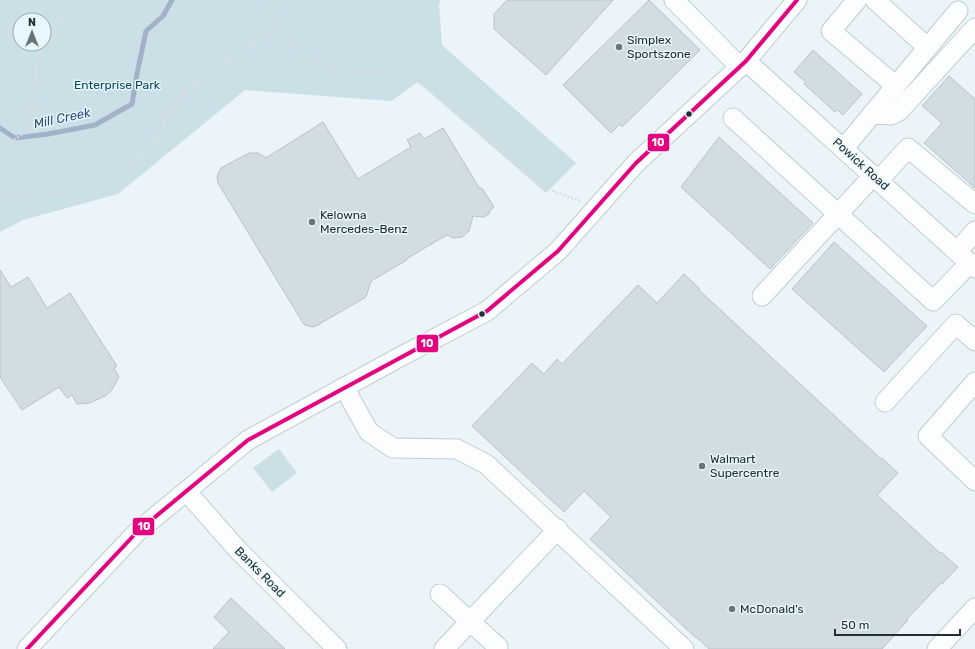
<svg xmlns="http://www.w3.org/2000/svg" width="975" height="649" font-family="Rubik,sans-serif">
<rect width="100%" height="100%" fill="#ebf4f8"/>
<!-- green -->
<g fill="#cbdfe6" fill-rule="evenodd">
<path d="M 0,0 L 441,0 L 439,4 L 442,45 L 576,163 L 546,193 L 418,82 L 391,101 L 245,90 L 118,194 L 23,220 L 0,232 ZM 20,20 L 44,20 L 44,44 L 20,44 Z"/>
<path d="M 279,449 L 297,473 L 272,492 L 253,468 Z"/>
</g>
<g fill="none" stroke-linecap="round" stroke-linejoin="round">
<!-- stream -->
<path stroke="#a3b2c9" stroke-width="5" d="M 0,128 L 15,138 L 48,134 L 95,125 L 132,104 L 137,74 L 146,31 L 163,16 L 172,0"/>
</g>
<!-- building -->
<g fill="#d1dce3" stroke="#bbc2c8">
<path d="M 507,0 L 613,0 L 546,75 L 494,29 L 494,14 Z"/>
<path d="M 649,0 L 700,50 L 622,127 L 620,124 L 611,133 L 563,85 Z"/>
<path d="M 813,50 L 862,94 L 843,115 L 837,110 L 835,112 L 804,84 L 806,82 L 794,72 Z"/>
<path d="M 949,76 L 975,99 L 975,188 L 924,143 L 942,123 L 922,106 Z"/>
<path d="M 323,122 L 358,179 L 411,147 L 407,140 L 420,133 L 424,139 L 443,128 L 480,189 L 482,188 L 494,207 L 490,210 L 489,214 L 484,217 L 473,216 L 469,231 L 462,237 L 453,238 L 447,235 L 406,259 L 407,260 L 371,281 L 366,297 L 316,326 L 312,327 L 305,325 L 303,323 L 218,183 L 217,176 L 221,168 L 249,153 L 258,153 L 266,158 Z"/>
<path d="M 719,137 L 813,223 L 770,269 L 681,187 Z"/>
<path d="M 834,242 L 927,326 L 884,372 L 792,289 Z"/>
<path d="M 0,270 L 11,287 L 28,277 L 47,308 L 70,293 L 117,366 L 114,368 L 119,377 L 111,391 L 105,396 L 90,403 L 77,404 L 72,395 L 67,398 L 59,387 L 22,410 L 0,377 Z"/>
<path d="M 684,274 L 700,289 L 699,290 L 881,459 L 882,458 L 898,473 L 877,495 L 940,553 L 941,552 L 958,567 L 942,584 L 941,583 L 907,619 L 908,620 L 882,649 L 709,649 L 696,637 L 696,638 L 590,539 L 611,517 L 584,491 L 564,512 L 472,426 L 532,363 L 544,374 L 557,359 L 562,364 L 638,285 L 657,303 Z"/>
<path d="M 231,598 L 285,649 L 213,649 L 229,632 L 214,617 Z"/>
</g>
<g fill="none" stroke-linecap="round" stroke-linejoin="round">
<defs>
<g id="minor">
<path d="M 674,0 L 740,67"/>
<path d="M 857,0 L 831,31 L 896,86"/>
<path d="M 875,0 L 927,47"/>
<path d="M 746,61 L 975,268"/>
<path d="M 872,114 L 891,115 L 899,111 L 975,28"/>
<path d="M 733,118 L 933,301 L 970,263"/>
<path d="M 844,148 L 958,11"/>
<path d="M 879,180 L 908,148 L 975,204"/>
<path d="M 957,252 L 975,231"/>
<path d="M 762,296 L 874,175"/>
<path d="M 975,382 L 928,436 L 975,481"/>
<path d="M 345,387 L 351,400 L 369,432 L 393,448 L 457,449 L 486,464 L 684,649"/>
<path d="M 885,402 L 956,324 L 975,341"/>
<path d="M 187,492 L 236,548 L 337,649"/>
<path d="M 440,594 L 498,647"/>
<path d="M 27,649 L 137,532 L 248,440 L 396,359 L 487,311 L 558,251 L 636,163 L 746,61 L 797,0"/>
<path d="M 444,649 L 558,529"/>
<path d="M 937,649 L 975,608"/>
</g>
</defs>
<!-- minor casing -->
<use href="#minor" stroke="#c3ccd0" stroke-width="21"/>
<!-- path -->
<g stroke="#daddde" stroke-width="2.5" stroke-dasharray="2 2" stroke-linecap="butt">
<path d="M 270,0 L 277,32"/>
<path d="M 0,148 L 32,129 L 32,106 L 38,57 L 73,0"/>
<path d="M 0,194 L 3,197 L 38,197 L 74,190 L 136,161 L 147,153 L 180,95 L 239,52 L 277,32 L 313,58 L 338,72 L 382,74 L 418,82 L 456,108 L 534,180 L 556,192 L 580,201"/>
</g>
<!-- minor -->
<use href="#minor" stroke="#fcfdfe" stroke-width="19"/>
<defs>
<path id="bus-1" d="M 27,649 L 137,532 L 248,440 L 487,311 L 558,251 L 636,163 L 746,61 L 797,0"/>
</defs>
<!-- bus-1 casing -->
<use href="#bus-1" stroke="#e6f7fd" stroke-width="7"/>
<!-- bus-1 -->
<use href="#bus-1" stroke="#e5007d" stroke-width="4"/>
</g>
<!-- markers -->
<g fill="#6a7377" stroke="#e6f7fd" stroke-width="1.5">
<circle cx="619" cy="47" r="4"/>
<circle cx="312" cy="222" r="4"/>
<circle cx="702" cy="466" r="4"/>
<circle cx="732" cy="609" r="4"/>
</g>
<g fill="#242e32" stroke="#e6f7fd" stroke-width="1.5">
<circle cx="689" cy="114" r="3.5"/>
<circle cx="482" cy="314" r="3.5"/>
</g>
<g text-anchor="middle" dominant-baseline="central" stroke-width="3" stroke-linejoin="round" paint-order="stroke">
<!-- poi labels -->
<g font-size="12" fill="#242e32" stroke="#e6f7fd" text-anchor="start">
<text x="627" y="40">Simplex<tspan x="627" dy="14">Sportszone</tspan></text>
<text x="320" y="215">Kelowna<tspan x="320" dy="14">Mercedes-Benz</tspan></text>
<text x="710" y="459">Walmart<tspan x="710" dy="14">Supercentre</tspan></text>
<text x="740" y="609">McDonald's</text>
</g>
<!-- park labels -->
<g font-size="12" fill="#0a4758" stroke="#e6f7fd">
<text x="117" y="85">Enterprise Park</text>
</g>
<!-- street labels -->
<g font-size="12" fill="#242e32" stroke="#e6f7fd">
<text transform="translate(861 164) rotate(42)">Powick Road</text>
<text transform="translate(260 572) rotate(45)">Banks Road</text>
</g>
<!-- water labels -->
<g font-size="13" font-style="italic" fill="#344c78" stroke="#e6f7fd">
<text transform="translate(62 118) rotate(-12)">Mill Creek</text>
</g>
</g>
<g stroke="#e6f7fd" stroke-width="1.5">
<rect x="647" y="133" width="23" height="19" rx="4" fill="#e5007d"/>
<rect x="416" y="334" width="23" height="19" rx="4" fill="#e5007d"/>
<rect x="132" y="517" width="23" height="19" rx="4" fill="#e5007d"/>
</g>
<g font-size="11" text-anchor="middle" font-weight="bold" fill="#fff">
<text x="658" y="146">10</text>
<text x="427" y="347">10</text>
<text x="144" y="530">10</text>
</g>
<!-- north arrow -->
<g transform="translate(32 32)"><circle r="19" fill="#e6f7fd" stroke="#98a7ac"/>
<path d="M0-3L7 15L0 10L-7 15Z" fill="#6a7377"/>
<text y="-6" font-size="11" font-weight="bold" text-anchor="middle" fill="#242e32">N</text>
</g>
<!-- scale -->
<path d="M835 629v6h125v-6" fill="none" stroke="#242e32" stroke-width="2"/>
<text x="841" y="629" font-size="12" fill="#242e32" stroke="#e6f7fd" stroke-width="3" paint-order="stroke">50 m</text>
</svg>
